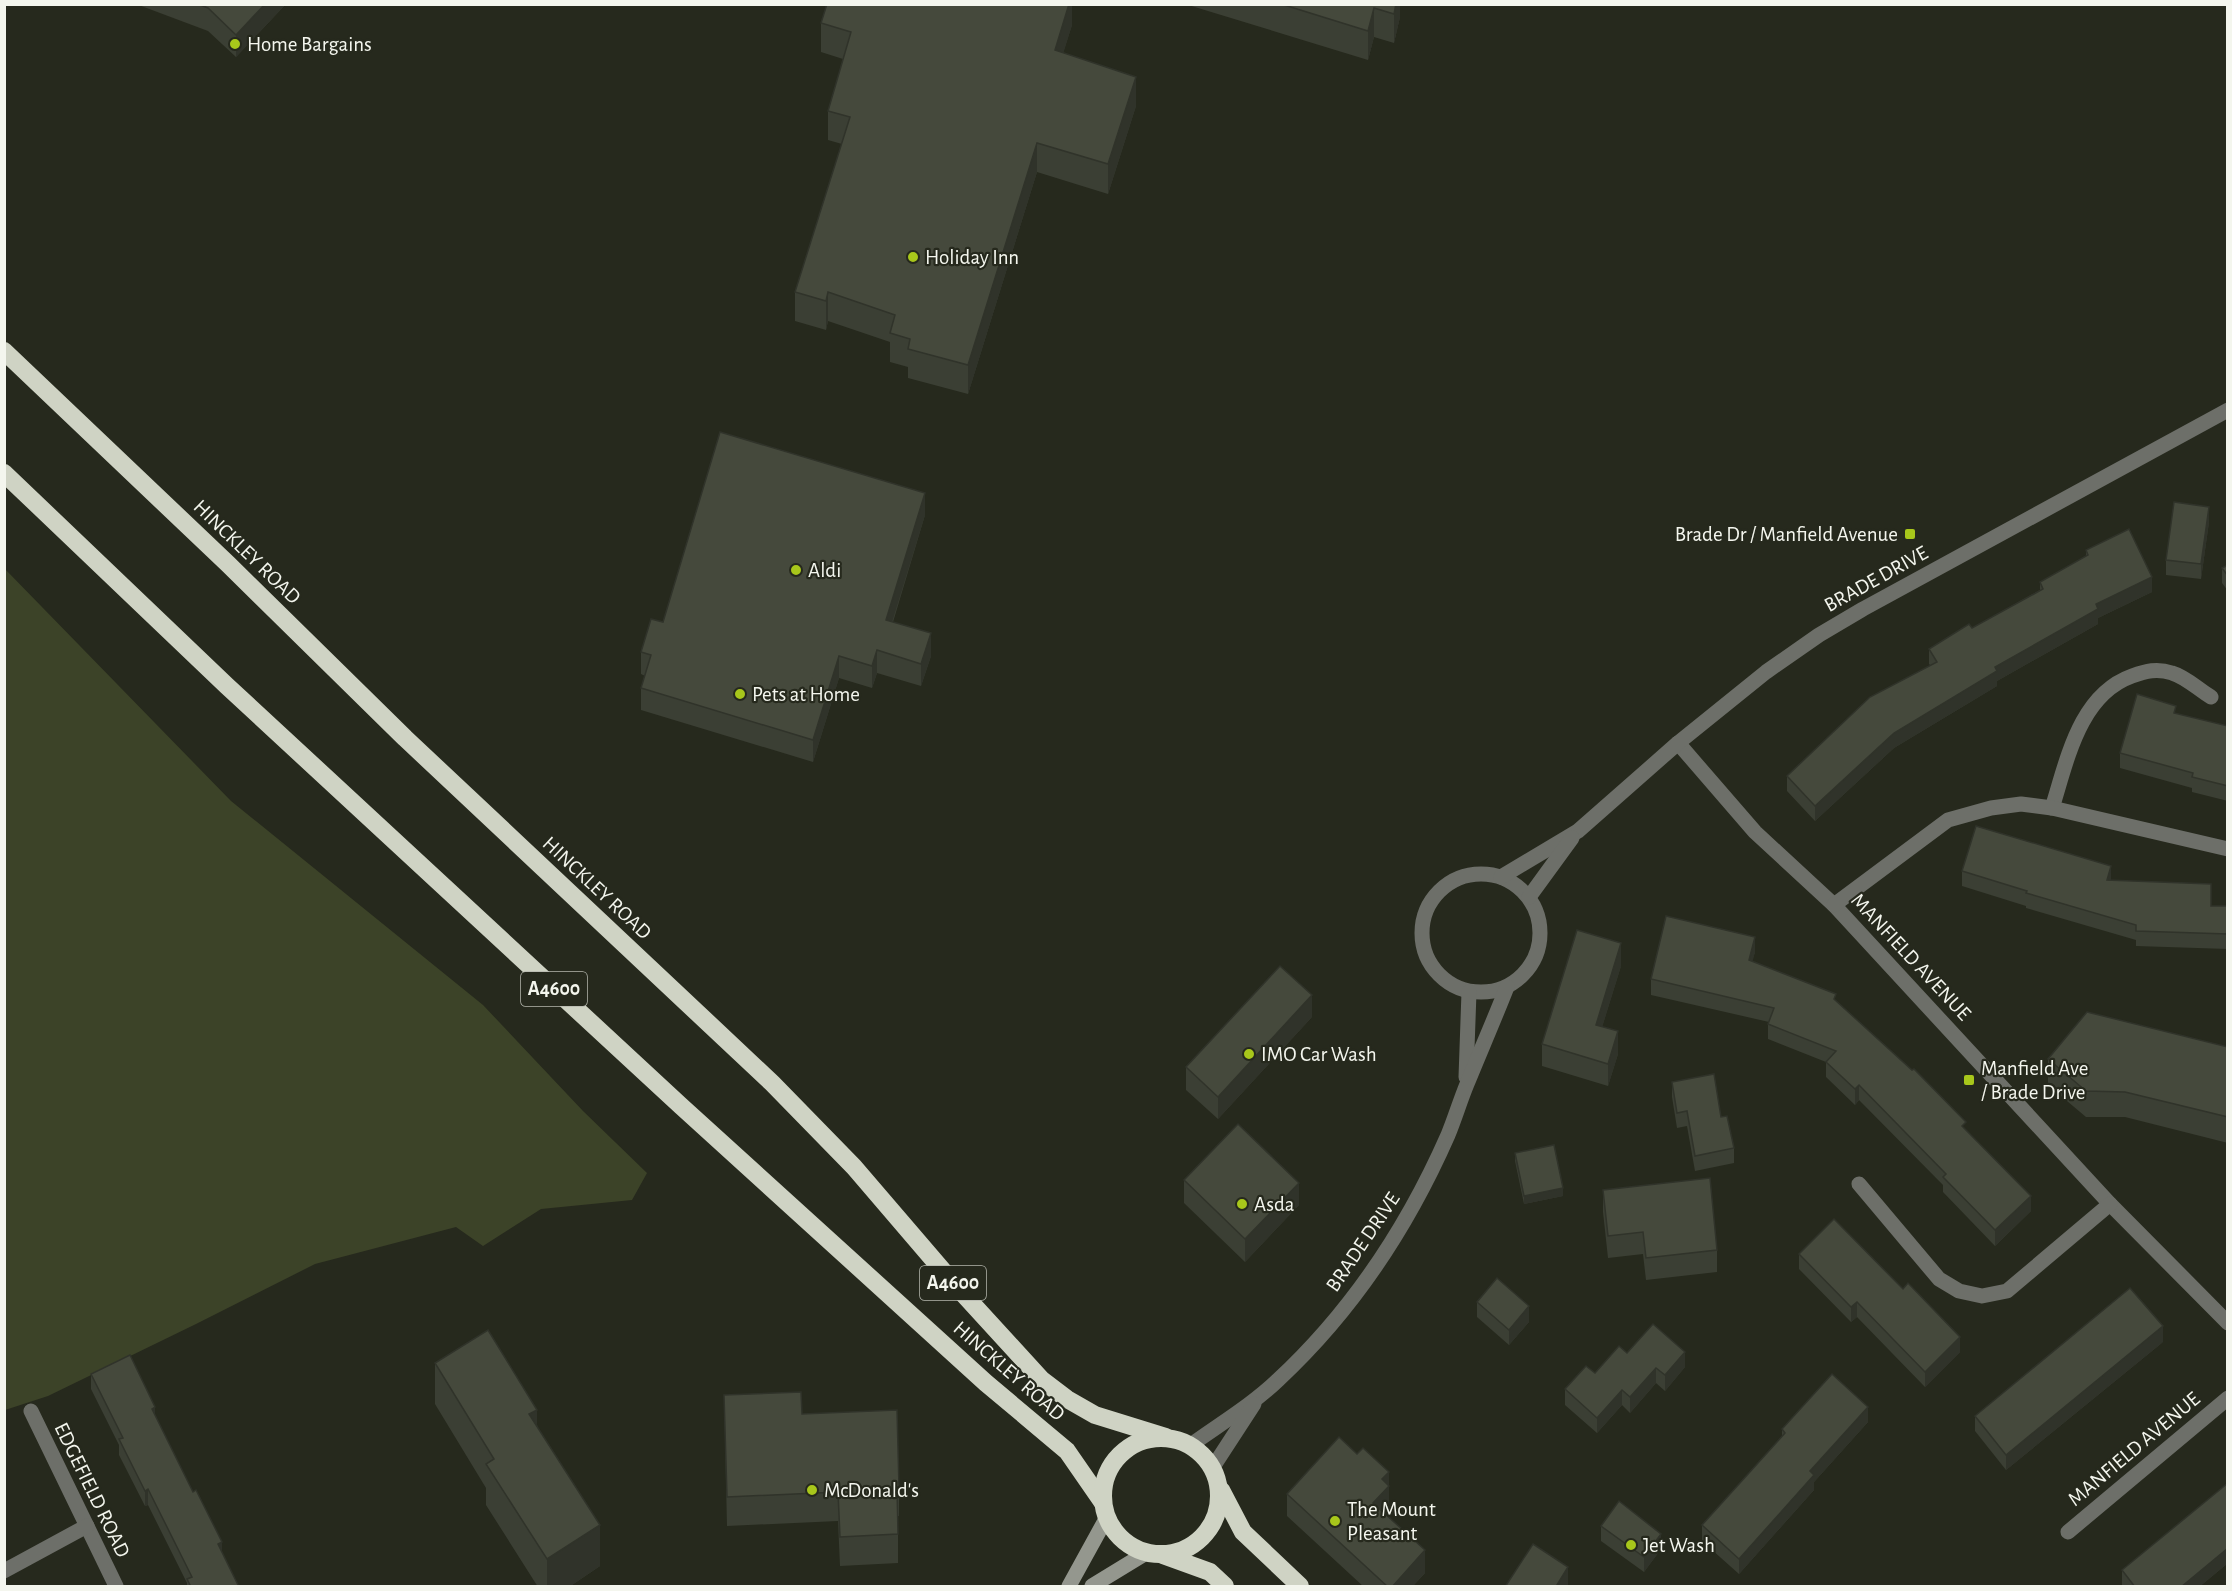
<svg xmlns="http://www.w3.org/2000/svg" width="2232" height="1591" font-family="'Alegreya Sans',sans-serif">
<rect width="100%" height="100%" fill="#26291d"/>
<!-- green -->
<path fill="#3c4328" d="M 4,568 L 231,801 L 483,1005 L 583,1111 L 647,1173 L 632,1200 L 541,1209 L 483,1246 L 456,1227 L 315,1264 L 196,1324 L 48,1396 L 5,1410 Z"/>
<g fill="none" stroke-linecap="round" stroke-linejoin="round">
<!-- street -->
<g stroke="#6d6f69" stroke-width="15">
<path d="M 1678,743 L 1755,832 L 1834,905 L 2110,1204 L 2228,1323"/>
<path d="M 2052,808 C 2067,761 2079,695 2132,676 C 2146,671 2157,668 2172,673 C 2186,677 2199,690 2211,697"/>
<circle cx="1481" cy="933" r="59"/>
<path d="M 1501,877 L 1578,831 L 1678,743 L 1766,672 L 1819,635 L 1863,609 L 2228,410"/>
<path d="M 1529,897 L 1572,838"/>
<path d="M 1834,905 L 1948,820 L 1991,808 L 2021,804 L 2052,808 L 2228,849"/>
<path d="M 1466,1077 L 1469,992"/>
<path d="M 1859,1184 L 1939,1279 L 1959,1291 L 1982,1296 L 2007,1291 L 2110,1204"/>
<path d="M 31,1411 L 116,1586"/>
<path d="M 1191,1445 C 1220,1424 1252,1405 1278,1380 C 1351,1312 1408,1226 1448,1135 C 1455,1118 1460,1101 1467,1084 C 1480,1052 1494,1020 1507,987"/>
<path d="M 1213,1467 L 1254,1404"/>
<path d="M 2068,1532 L 2228,1398"/>
<path d="M 4,1571 L 87,1526"/>
</g>
<!-- secondary -->
<g stroke="#94978e" stroke-width="15">
<path d="M 1069,1586 L 1107,1517"/>
<path d="M 1092,1586 L 1146,1553"/>
</g>
<!-- highway -->
<g stroke="#cfd3c4" stroke-width="18">
<path d="M 4,351 L 228,564 L 405,738 L 772,1083 L 854,1167 L 956,1286 L 1042,1380 L 1067,1399 L 1095,1415 L 1166,1437"/>
<path d="M 4,473 L 227,686 L 681,1106 L 986,1383 L 1067,1451 L 1103,1503"/>
<circle cx="1161" cy="1496" r="58"/>
<path d="M 1221,1490 L 1243,1532 L 1300,1586"/>
<path d="M 1163,1555 L 1210,1572 L 1225,1586"/>
</g>
</g>
<!-- wall -->
<g fill="#3b3f34">
<path d="M 136,4 L 286,4 L 236,57 L 208,31 Z"/>
<path d="M 1072,4 L 1072,25 L 1063,53 L 1136,106 L 1108,194 L 1037,172 L 968,394 L 908,378 L 908,367 L 890,362 L 890,342 L 828,321 L 826,330 L 795,321 L 795,292 L 842,144 L 828,140 L 828,111 L 843,59 L 821,52 L 821,23 Z"/>
<path d="M 1185,4 L 1400,4 L 1400,17 L 1394,43 L 1374,37 L 1368,60 Z"/>
<path d="M 925,515 L 893,622 L 931,656 L 921,686 L 877,673 L 872,688 L 839,678 L 813,762 L 641,710 L 641,688 L 645,676 L 641,674 L 641,652 L 663,622 Z"/>
<path d="M 2209,522 L 2201,579 L 2166,575 L 2166,560 Z"/>
<path d="M 2086,550 L 2152,592 L 2098,618 L 2098,624 L 1997,681 L 1997,686 L 1894,748 L 1815,821 L 1787,791 L 1787,776 L 1930,665 L 1929,664 L 1929,649 L 1972,628 L 2040,590 L 2040,582 L 2086,557 Z"/>
<path d="M 2228,565 L 2228,591 L 2222,583 L 2222,568 Z"/>
<path d="M 2176,714 L 2228,726 L 2228,801 L 2192,792 L 2192,788 L 2120,768 L 2120,753 Z"/>
<path d="M 1962,871 L 2111,880 L 2211,906 L 2228,906 L 2228,949 L 2136,946 L 2136,940 L 2026,908 L 2026,906 L 1962,886 Z"/>
<path d="M 1755,952 L 1752,961 L 1836,1001 L 1966,1130 L 2031,1211 L 1995,1246 L 1943,1192 L 1943,1185 L 1859,1100 L 1855,1105 L 1826,1077 L 1826,1062 L 1768,1039 L 1768,1024 L 1769,1022 L 1651,995 L 1651,979 Z"/>
<path d="M 1621,966 L 1602,1027 L 1618,1054 L 1608,1086 L 1542,1066 L 1542,1044 Z"/>
<path d="M 1312,1017 L 1218,1119 L 1186,1090 L 1186,1067 Z"/>
<path d="M 2228,1047 L 2228,1143 L 2125,1117 L 2086,1117 L 2048,1085 L 2048,1059 Z"/>
<path d="M 1672,1082 L 1721,1117 L 1734,1148 L 1734,1163 L 1695,1171 L 1687,1126 L 1677,1128 L 1672,1097 Z"/>
<path d="M 1515,1153 L 1563,1196 L 1524,1204 L 1515,1161 Z"/>
<path d="M 1184,1180 L 1299,1205 L 1245,1262 L 1184,1203 Z"/>
<path d="M 1603,1190 L 1717,1250 L 1717,1272 L 1646,1280 L 1643,1254 L 1608,1258 L 1603,1212 Z"/>
<path d="M 1799,1254 L 1960,1352 L 1925,1387 L 1857,1317 L 1851,1322 L 1799,1269 Z"/>
<path d="M 1477,1302 L 1529,1322 L 1509,1345 L 1477,1317 Z"/>
<path d="M 2163,1342 L 2006,1470 L 1975,1431 L 1975,1416 Z"/>
<path d="M 1627,1353 L 1685,1367 L 1665,1391 L 1656,1383 L 1630,1413 L 1622,1405 L 1597,1433 L 1565,1405 L 1565,1389 L 1595,1373 Z"/>
<path d="M 435,1363 L 537,1425 L 600,1566 L 569,1587 L 538,1587 L 486,1505 L 486,1488 L 435,1404 Z"/>
<path d="M 91,1374 L 155,1416 L 239,1587 L 187,1587 L 187,1583 L 148,1505 L 145,1506 L 119,1455 L 119,1445 L 91,1389 Z"/>
<path d="M 724,1395 L 802,1414 L 899,1487 L 899,1516 L 898,1516 L 898,1563 L 840,1566 L 838,1521 L 727,1526 Z"/>
<path d="M 1868,1422 L 1814,1482 L 1814,1490 L 1739,1574 L 1702,1541 L 1702,1525 L 1782,1437 L 1782,1429 Z"/>
<path d="M 1389,1472 L 1389,1508 L 1384,1513 L 1425,1573 L 1412,1587 L 1364,1587 L 1287,1516 L 1287,1494 Z"/>
<path d="M 2228,1483 L 2228,1563 L 2199,1587 L 2123,1587 L 2122,1585 L 2122,1570 Z"/>
<path d="M 1601,1526 L 1661,1549 L 1644,1572 L 1601,1541 Z"/>
</g>
<!-- shaded-wall -->
<g fill="#30332a">
<path d="M 265,4 L 286,4 L 236,57 L 236,35 Z"/>
<path d="M 1069,4 L 1072,4 L 1072,25 L 1055,80 L 1055,50 Z"/>
<path d="M 1396,4 L 1400,4 L 1400,17 L 1394,43 L 1394,14 Z"/>
<path d="M 1374,8 L 1374,37 L 1368,60 L 1368,31 Z"/>
<path d="M 1136,77 L 1136,106 L 1108,194 L 1108,164 Z"/>
<path d="M 1037,143 L 1037,172 L 968,394 L 968,365 Z"/>
<path d="M 828,292 L 828,321 L 826,330 L 826,301 Z"/>
<path d="M 925,493 L 925,515 L 886,642 L 886,620 Z"/>
<path d="M 2209,507 L 2209,522 L 2201,579 L 2201,564 Z"/>
<path d="M 2152,577 L 2152,592 L 2098,618 L 2098,624 L 1997,681 L 1997,686 L 1894,748 L 1815,821 L 1815,806 L 1894,733 L 1995,667 L 2096,604 Z"/>
<path d="M 931,633 L 931,656 L 921,686 L 921,664 Z"/>
<path d="M 877,650 L 877,673 L 872,688 L 872,666 Z"/>
<path d="M 839,656 L 839,678 L 813,762 L 813,740 Z"/>
<path d="M 2111,866 L 2111,881 L 2107,880 Z"/>
<path d="M 1755,937 L 1755,952 L 1749,975 L 1749,960 Z"/>
<path d="M 1621,943 L 1621,966 L 1596,1047 L 1596,1025 Z"/>
<path d="M 1312,995 L 1312,1017 L 1218,1119 L 1218,1097 Z"/>
<path d="M 1618,1031 L 1618,1054 L 1608,1086 L 1608,1064 Z"/>
<path d="M 1859,1085 L 1859,1100 L 1855,1105 L 1855,1089 Z"/>
<path d="M 1299,1183 L 1299,1205 L 1245,1262 L 1245,1239 Z"/>
<path d="M 1563,1188 L 1563,1196 L 1524,1204 L 1524,1196 Z"/>
<path d="M 2031,1196 L 2031,1211 L 1995,1246 L 1995,1230 Z"/>
<path d="M 1857,1302 L 1857,1317 L 1851,1322 L 1851,1307 Z"/>
<path d="M 1529,1306 L 1529,1322 L 1509,1345 L 1509,1330 Z"/>
<path d="M 2163,1326 L 2163,1342 L 2006,1470 L 2006,1455 Z"/>
<path d="M 1960,1337 L 1960,1352 L 1925,1387 L 1925,1372 Z"/>
<path d="M 1685,1352 L 1685,1367 L 1665,1391 L 1665,1375 Z"/>
<path d="M 1656,1368 L 1656,1383 L 1630,1413 L 1630,1397 Z"/>
<path d="M 1622,1390 L 1622,1405 L 1597,1433 L 1597,1418 Z"/>
<path d="M 155,1407 L 155,1422 L 152,1409 Z"/>
<path d="M 1868,1407 L 1868,1422 L 1814,1482 L 1814,1490 L 1739,1574 L 1739,1559 L 1810,1471 Z"/>
<path d="M 537,1410 L 537,1451 L 529,1414 Z"/>
<path d="M 1389,1472 L 1389,1508 L 1373,1525 L 1373,1503 L 1382,1479 Z"/>
<path d="M 148,1489 L 148,1505 L 145,1506 L 145,1491 Z"/>
<path d="M 600,1525 L 600,1566 L 569,1587 L 547,1587 L 547,1559 Z"/>
<path d="M 1661,1534 L 1661,1549 L 1644,1572 L 1644,1557 Z"/>
<path d="M 222,1542 L 222,1557 L 218,1544 Z"/>
<path d="M 2228,1548 L 2228,1563 L 2199,1587 L 2181,1587 Z"/>
<path d="M 1425,1550 L 1425,1573 L 1412,1587 L 1392,1587 Z"/>
<path d="M 1568,1567 L 1568,1587 L 1557,1587 L 1557,1585 Z"/>
</g>
<!-- building -->
<g fill="#45493c" stroke="#30332a" stroke-width="1.5">
<path d="M 198,4 L 265,4 L 236,35 L 208,8 Z"/>
<path d="M 827,4 L 1069,4 L 1055,50 L 1136,77 L 1108,164 L 1037,143 L 968,365 L 908,349 L 910,339 L 890,333 L 895,315 L 828,292 L 826,301 L 795,292 L 850,117 L 828,111 L 851,32 L 821,23 Z"/>
<path d="M 1281,4 L 1396,4 L 1394,14 L 1374,8 L 1368,31 Z"/>
<path d="M 720,432 L 925,493 L 886,620 L 931,633 L 921,664 L 877,650 L 872,666 L 839,656 L 813,740 L 641,688 L 651,655 L 641,652 L 651,619 L 663,622 Z"/>
<path d="M 2174,502 L 2209,507 L 2201,564 L 2166,560 Z"/>
<path d="M 2129,529 L 2152,577 L 2096,604 L 2098,609 L 1995,667 L 1997,671 L 1894,733 L 1815,806 L 1787,776 L 1870,697 L 1937,662 L 1929,649 L 1969,624 L 1972,628 L 2043,589 L 2040,582 L 2088,555 L 2086,550 Z"/>
<path d="M 2228,565 L 2228,576 L 2222,568 Z"/>
<path d="M 2137,694 L 2176,706 L 2174,713 L 2228,726 L 2228,786 L 2192,777 L 2193,773 L 2120,753 Z"/>
<path d="M 1976,826 L 2111,866 L 2107,880 L 2211,884 L 2211,906 L 2228,906 L 2228,934 L 2136,931 L 2136,925 L 2026,893 L 2027,891 L 1962,871 Z"/>
<path d="M 1666,916 L 1755,937 L 1749,960 L 1836,994 L 1834,999 L 1912,1070 L 1914,1069 L 1966,1122 L 1962,1126 L 2031,1196 L 1995,1230 L 1943,1177 L 1946,1174 L 1859,1085 L 1855,1089 L 1826,1062 L 1836,1051 L 1768,1024 L 1774,1008 L 1651,979 Z"/>
<path d="M 1577,930 L 1621,943 L 1596,1025 L 1618,1031 L 1608,1064 L 1542,1044 Z"/>
<path d="M 1280,966 L 1312,995 L 1218,1097 L 1186,1067 Z"/>
<path d="M 2087,1012 L 2228,1047 L 2228,1117 L 2125,1092 L 2086,1091 L 2048,1059 Z"/>
<path d="M 1714,1074 L 1721,1117 L 1727,1116 L 1734,1148 L 1695,1156 L 1687,1111 L 1677,1113 L 1672,1082 Z"/>
<path d="M 1238,1124 L 1299,1183 L 1245,1239 L 1184,1180 Z"/>
<path d="M 1554,1145 L 1563,1188 L 1524,1196 L 1515,1153 Z"/>
<path d="M 1710,1178 L 1717,1250 L 1646,1258 L 1643,1232 L 1608,1236 L 1603,1190 Z"/>
<path d="M 1834,1219 L 1903,1289 L 1908,1283 L 1960,1337 L 1925,1372 L 1857,1302 L 1851,1307 L 1799,1254 Z"/>
<path d="M 1497,1278 L 1529,1306 L 1509,1330 L 1477,1302 Z"/>
<path d="M 2130,1288 L 2163,1326 L 2006,1455 L 1975,1416 Z"/>
<path d="M 1653,1324 L 1685,1352 L 1665,1375 L 1656,1368 L 1630,1397 L 1622,1390 L 1597,1418 L 1565,1389 L 1586,1366 L 1595,1373 L 1619,1346 L 1627,1353 Z"/>
<path d="M 488,1330 L 537,1410 L 529,1414 L 600,1525 L 547,1559 L 486,1464 L 494,1459 L 435,1363 Z"/>
<path d="M 130,1355 L 155,1407 L 152,1409 L 193,1492 L 196,1490 L 222,1542 L 218,1544 L 239,1587 L 191,1587 L 187,1579 L 192,1577 L 148,1489 L 145,1491 L 119,1439 L 123,1438 L 91,1374 Z"/>
<path d="M 1832,1374 L 1868,1407 L 1810,1471 L 1814,1475 L 1739,1559 L 1702,1525 L 1785,1433 L 1782,1429 Z"/>
<path d="M 801,1392 L 802,1414 L 897,1410 L 899,1487 L 897,1487 L 898,1534 L 840,1537 L 838,1492 L 727,1497 L 724,1395 Z"/>
<path d="M 1339,1437 L 1357,1454 L 1363,1448 L 1389,1472 L 1382,1479 L 1389,1486 L 1373,1503 L 1425,1550 L 1392,1587 L 1388,1587 L 1287,1494 Z"/>
<path d="M 2228,1483 L 2228,1548 L 2181,1587 L 2135,1587 L 2122,1570 Z"/>
<path d="M 1619,1501 L 1661,1534 L 1644,1557 L 1601,1526 Z"/>
<path d="M 1533,1544 L 1568,1567 L 1557,1585 L 1559,1587 L 1505,1587 Z"/>
</g>
<!-- markers -->
<g fill="#a8c71b" stroke="#26291d" stroke-width="2">
<circle cx="235" cy="44" r="6"/>
<circle cx="913" cy="257" r="6"/>
<rect x="1904" y="528" width="12" height="12" rx="3"/>
<circle cx="796" cy="570" r="6"/>
<circle cx="740" cy="694" r="6"/>
<circle cx="1249" cy="1054" r="6"/>
<rect x="1963" y="1074" width="12" height="12" rx="3"/>
<circle cx="1242" cy="1204" r="6"/>
<circle cx="812" cy="1490" r="6"/>
<circle cx="1335" cy="1521" r="6"/>
<circle cx="1631" cy="1545" r="6"/>
</g>
<g text-anchor="middle" dominant-baseline="central" stroke-width="4.5" stroke-linejoin="round" paint-order="stroke">
<!-- shield labels -->
<g fill="#26291d" stroke="#b6b8af" stroke-width="1.5">
<rect x="521" y="972" width="66" height="34" rx="4.5"/>
<rect x="920" y="1266" width="66" height="34" rx="4.5"/>
</g>
<g font-size="20" font-weight="bold" fill="#f4f6ee">
<text x="554" y="989">A4600</text>
<text x="953" y="1283">A4600</text>
</g>
<!-- poi labels -->
<g font-size="21" fill="#f4f6ee" stroke="#26291d" text-anchor="start">
<text x="247" y="44">Home Bargains</text>
<text x="925" y="257">Holiday Inn</text>
<text x="1898" y="534" text-anchor="end">Brade Dr / Manfield Avenue</text>
<text x="808" y="570">Aldi</text>
<text x="752" y="694">Pets at Home</text>
<text x="1261" y="1054">IMO Car Wash</text>
<text x="1981" y="1068">Manfield Ave<tspan x="1981" dy="24">/ Brade Drive</tspan></text>
<text x="1254" y="1204">Asda</text>
<text x="824" y="1490">McDonald's</text>
<text x="1347" y="1509">The Mount<tspan x="1347" dy="24">Pleasant</tspan></text>
<text x="1643" y="1545">Jet Wash</text>
</g>
<!-- street labels -->
<g font-size="21" fill="#f4f6ee" stroke="#26291d">
<text transform="translate(247 552) rotate(44)">HINCKLEY ROAD</text>
<text transform="translate(1876 579) rotate(-29)">BRADE DRIVE</text>
<text transform="translate(597 888) rotate(43)">HINCKLEY ROAD</text>
<text transform="translate(1911 957) rotate(47)">MANFIELD AVENUE</text>
<text transform="translate(1363 1242) rotate(-56)">BRADE DRIVE</text>
<text transform="translate(1009 1371) rotate(41)">HINCKLEY ROAD</text>
<text transform="translate(2134 1449) rotate(-40)">MANFIELD AVENUE</text>
<text transform="translate(92 1490) rotate(64)">EDGEFIELD ROAD</text>
</g>
</g>
<!-- border -->
<rect width="2232" height="1591" fill="none" stroke="#f4f6ee" stroke-width="12"/>
</svg>
